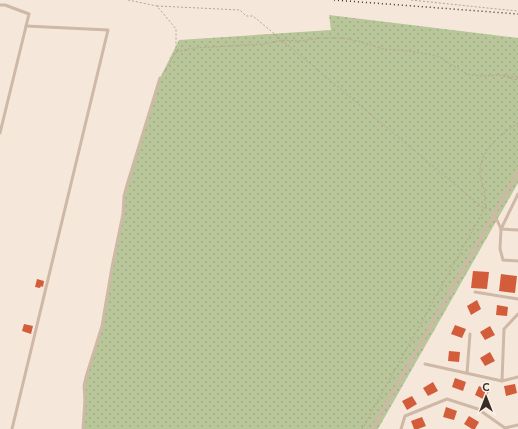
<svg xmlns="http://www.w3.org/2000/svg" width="518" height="429" font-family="'Nunito Sans',sans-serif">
<defs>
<pattern id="grass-dots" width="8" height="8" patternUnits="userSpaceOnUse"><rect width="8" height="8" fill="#b8c699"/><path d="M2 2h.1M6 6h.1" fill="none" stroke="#9faa84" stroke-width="1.8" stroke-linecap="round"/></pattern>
</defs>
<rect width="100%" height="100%" fill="#f5e8db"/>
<!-- grass -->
<path fill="url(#grass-dots)" d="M 329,15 L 518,38 L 518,183 L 378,429 L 83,429 L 84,386 L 102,326 L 123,214 L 124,196 L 160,78 L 179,40 L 331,30 Z"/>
<!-- building -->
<g fill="#d35d3b">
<path d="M 473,271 L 489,272 L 487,289 L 471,288 Z"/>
<path d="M 501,274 L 517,276 L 515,293 L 499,291 Z"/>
<path d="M 37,279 L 44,281 L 43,287 L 41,286 L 40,288 L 35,287 Z"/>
<path d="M 477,300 L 481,309 L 471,315 L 467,306 Z"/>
<path d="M 497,305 L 508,307 L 507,316 L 496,315 Z"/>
<path d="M 24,324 L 33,326 L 31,334 L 22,331 Z"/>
<path d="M 455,325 L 466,329 L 462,338 L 451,334 Z"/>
<path d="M 490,326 L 495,335 L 485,340 L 480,332 Z"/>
<path d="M 449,351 L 460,352 L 459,362 L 448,361 Z"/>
<path d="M 490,352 L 495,361 L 485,366 L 480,358 Z"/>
<path d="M 455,378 L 466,382 L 463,391 L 452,387 Z"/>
<path d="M 433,382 L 438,391 L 428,396 L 423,388 Z"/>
<path d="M 515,384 L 517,393 L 506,396 L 504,386 Z"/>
<path d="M 479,386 L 489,391 L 485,400 L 475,395 Z"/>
<path d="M 412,396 L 417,404 L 407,410 L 402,401 Z"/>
<path d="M 446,407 L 457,411 L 454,420 L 443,417 Z"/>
<path d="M 469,416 L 479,422 L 475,429 L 472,429 L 464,424 Z"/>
<path d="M 422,417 L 426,426 L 418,429 L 414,429 L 411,421 Z"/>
</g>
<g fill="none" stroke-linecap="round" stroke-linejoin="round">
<!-- path -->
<g stroke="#bba190" stroke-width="1" stroke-dasharray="2 2" stroke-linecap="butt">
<path d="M 128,0 L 157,6 L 176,29 L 176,52 L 163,74"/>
<path d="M 411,0 L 497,9 L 518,11"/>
<path d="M 157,6 L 240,10 L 246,16 L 253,16 L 482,207 L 491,209"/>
<path d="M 176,52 L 194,48 L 265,44 L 282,40 L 300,41 L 322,38 L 342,38 L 358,41 L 384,49 L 409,51 L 437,56 L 467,74 L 482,76 L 499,75 L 518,77"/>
<path d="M 503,76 L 518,80"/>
<path d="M 362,429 L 485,208 C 485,200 485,193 483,186 C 482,182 480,178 480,174 C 479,150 501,135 518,123"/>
</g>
<!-- lane -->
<g stroke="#cfb8a6" stroke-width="3">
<path d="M 0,5 L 5,5 L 29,14 L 0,133"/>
<path d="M 518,194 L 501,229 L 518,230"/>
<path d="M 492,217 L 497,220 L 501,229 L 500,249 L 503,260 L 518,261"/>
<path d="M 475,292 L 518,299"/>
<path d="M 425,364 L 502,381 L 518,377"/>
<path d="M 467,373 L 470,334"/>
<path d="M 502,381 L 504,329 L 518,314"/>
<path d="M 505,428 L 518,425"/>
<path d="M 12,429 L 108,30 L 26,26"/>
<path d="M 83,429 L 85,400 L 84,386 L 86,377 L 102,326 L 112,267 L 123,214 L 124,196 L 127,185 L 160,78"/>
<path d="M 372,429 L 518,172"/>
<path d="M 401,429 L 405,416 L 447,399 L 478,409 L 505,428 L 505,429"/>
</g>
<!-- rail -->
<path stroke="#3a2d27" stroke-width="1.5" stroke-dasharray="1 3" stroke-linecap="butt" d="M 334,0 L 518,14"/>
</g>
<!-- north arrow -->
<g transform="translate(486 397)" stroke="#fcf2e8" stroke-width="3" paint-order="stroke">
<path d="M0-3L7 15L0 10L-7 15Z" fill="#3a2d27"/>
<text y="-6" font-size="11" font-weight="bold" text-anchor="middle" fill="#3a2d27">С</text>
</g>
</svg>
